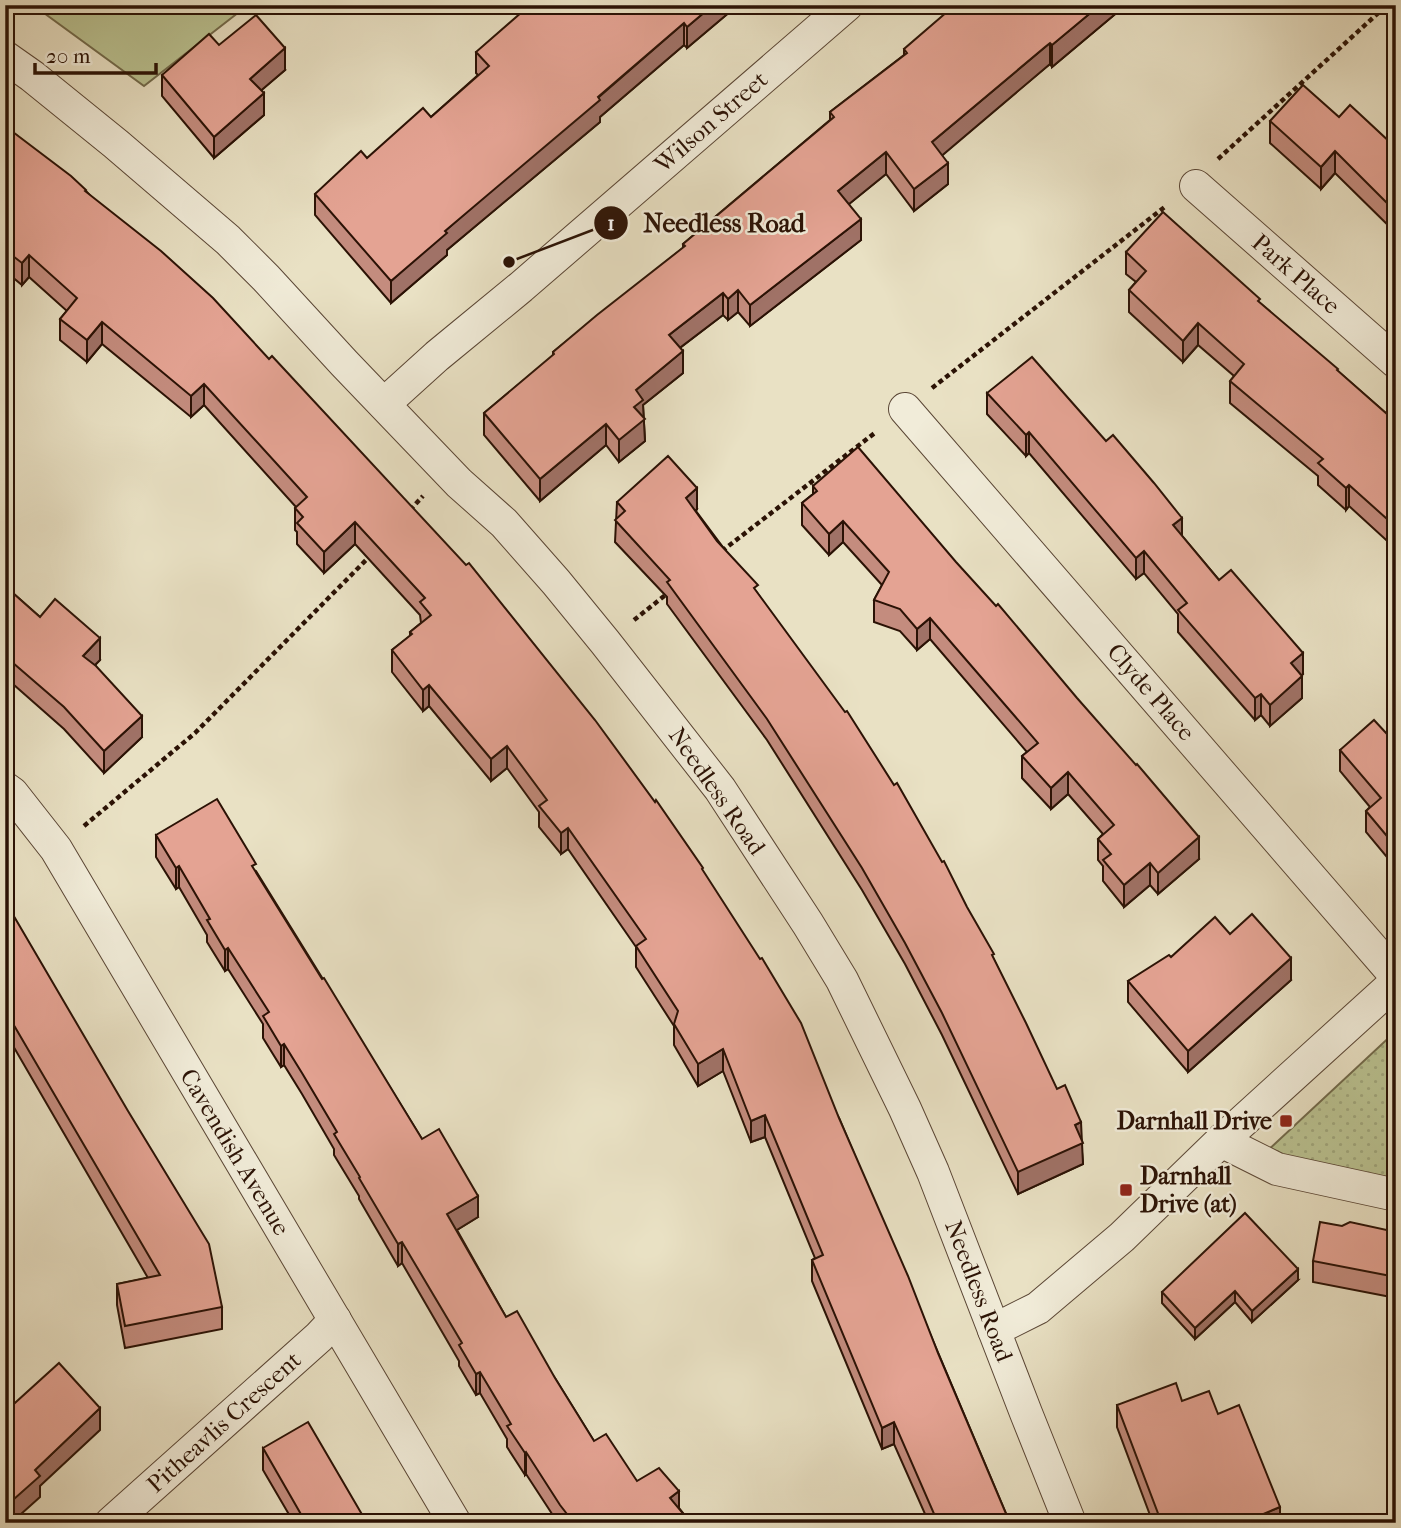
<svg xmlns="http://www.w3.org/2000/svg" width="1401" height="1528" font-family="'IM FELL French Canon',serif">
<defs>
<pattern id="grass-dots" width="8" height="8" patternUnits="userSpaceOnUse" patternTransform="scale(1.75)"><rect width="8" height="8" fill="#bac291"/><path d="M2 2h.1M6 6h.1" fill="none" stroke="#a0a67c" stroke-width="1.8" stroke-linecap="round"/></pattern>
</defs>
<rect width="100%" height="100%" fill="#e9e1c4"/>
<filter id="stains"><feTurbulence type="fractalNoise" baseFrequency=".00286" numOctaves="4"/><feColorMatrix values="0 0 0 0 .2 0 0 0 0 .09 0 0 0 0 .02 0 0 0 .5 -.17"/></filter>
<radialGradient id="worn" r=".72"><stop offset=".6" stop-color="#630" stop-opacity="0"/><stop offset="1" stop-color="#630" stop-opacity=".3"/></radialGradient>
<!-- grass -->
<path fill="url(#grass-dots)" stroke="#726a4b" stroke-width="2" d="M 1396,1031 L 1396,1181 L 1265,1153 Z"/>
<!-- park -->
<path fill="#bac291" stroke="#726a4b" stroke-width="2" d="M 33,5 L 248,5 L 144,86 Z"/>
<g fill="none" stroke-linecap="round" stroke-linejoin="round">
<defs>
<g id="minor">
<path d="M 5,57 L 32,76 L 116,144 L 228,240 L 266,278 L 344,363 L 459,483 L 504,523 L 556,582 L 605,642 L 720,789 L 808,924 L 842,980 L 905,1109 L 933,1172 L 1026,1413 L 1070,1523"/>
<path d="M 1196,186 L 1396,362"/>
<path d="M 384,404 L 437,356 L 521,287 L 847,5"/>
<path d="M 905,409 L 1396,976"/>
<path d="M 5,788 L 12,793 L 56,849 L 455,1523"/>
<path d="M 1221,1141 L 1277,1169 L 1396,1195"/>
<path d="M 994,1330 L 1038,1308 L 1122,1237 L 1221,1141 L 1396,982"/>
<path d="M 111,1523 L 319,1337 L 335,1320"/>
</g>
</defs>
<!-- minor casing -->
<use href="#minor" stroke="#5a4635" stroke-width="34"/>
<!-- path -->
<g stroke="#2b1205" stroke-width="4.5" stroke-dasharray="5 3.5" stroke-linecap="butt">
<path d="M 1218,159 L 1387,5"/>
<path d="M 932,388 L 1166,206"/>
<path d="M 410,510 L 423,496"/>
<path d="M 722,551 L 876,432"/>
<path d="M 634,620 L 668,593"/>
<path d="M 84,826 L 195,733 L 372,554"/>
</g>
<!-- minor -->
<use href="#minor" stroke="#f1ecd9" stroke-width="32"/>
</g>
<!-- wall -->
<g fill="#c48c7e" stroke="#2b1205" stroke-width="2">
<path d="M 738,5 L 687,48 L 684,45 L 600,117 L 600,122 L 447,250 L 447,255 L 391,303 L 315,215 L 315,194 L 367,158 L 431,117 L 478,75 L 476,73 L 476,52 Z"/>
<path d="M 1126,5 L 1052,67 L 1050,64 L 1045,68 L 942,155 L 948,184 L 914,211 L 886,174 L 849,204 L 861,240 L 750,326 L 738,312 L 728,320 L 723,315 L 680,348 L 683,373 L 643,405 L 645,441 L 619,462 L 606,445 L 540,501 L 484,435 L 484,413 L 553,356 L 553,352 L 683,248 L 683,244 L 830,120 L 830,112 L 904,55 L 904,49 Z"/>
<path d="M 219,45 L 285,70 L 261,90 L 264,115 L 214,158 L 162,96 L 162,75 Z"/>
<path d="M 1339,117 L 1392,144 L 1396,142 L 1396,233 L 1335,173 L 1321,189 L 1270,143 L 1270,121 Z"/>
<path d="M 5,126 L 86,191 L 703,872 L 839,1118 L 1010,1523 L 929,1523 L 894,1444 L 882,1449 L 812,1281 L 812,1260 L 815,1258 L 765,1137 L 751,1142 L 723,1071 L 698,1086 L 674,1045 L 674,1026 L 636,967 L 636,947 L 568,849 L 561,854 L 539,827 L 539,812 L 507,768 L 491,781 L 429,706 L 423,711 L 392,672 L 392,650 L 410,636 L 410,632 L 421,623 L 420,615 L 355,544 L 324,573 L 297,544 L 297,532 L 295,530 L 295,508 L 296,507 L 204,405 L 191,417 L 102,344 L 87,362 L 60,340 L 60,319 L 67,311 L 29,277 L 22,285 L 5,271 Z"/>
<path d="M 1126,252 L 1260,303 L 1396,422 L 1396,549 L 1349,506 L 1346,510 L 1318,485 L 1318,476 L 1230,403 L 1230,381 L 1234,376 L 1198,345 L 1183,362 L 1129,312 L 1129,290 L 1136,282 L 1126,274 Z"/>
<path d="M 987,393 L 1182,536 L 1219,580 L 1303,674 L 1301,676 L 1302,698 L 1270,726 L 1261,715 L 1255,720 L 1178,632 L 1178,614 L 1144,573 L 1136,579 L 1029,453 L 1026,456 L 987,414 Z"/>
<path d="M 813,486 L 1199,859 L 1158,894 L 1150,885 L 1124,907 L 1103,881 L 1103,866 L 1098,860 L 1098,839 L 1103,834 L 1068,794 L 1051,809 L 1022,778 L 1022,756 L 1027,752 L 930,639 L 917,650 L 900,631 L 874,622 L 874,600 L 882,585 L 843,542 L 829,555 L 802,525 L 802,503 L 813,494 Z"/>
<path d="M 617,502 L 697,509 L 696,511 L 758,594 L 994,960 L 1081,1140 L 1083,1164 L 1018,1194 L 942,1035 L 905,964 L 862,890 L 767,740 L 667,604 L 667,597 L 615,542 Z"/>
<path d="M 5,586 L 40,617 L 100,660 L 95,665 L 142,737 L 104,773 L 64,729 L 5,677 Z"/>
<path d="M 1396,726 L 1396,868 L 1366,832 L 1366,811 L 1370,807 L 1340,771 L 1340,750 L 1387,734 Z"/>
<path d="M 156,835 L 256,871 L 422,1139 L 478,1217 L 457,1230 L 506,1317 L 555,1378 L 594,1441 L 637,1481 L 679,1508 L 691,1523 L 558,1523 L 526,1474 L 525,1475 L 507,1447 L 507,1439 L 480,1393 L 476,1395 L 459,1366 L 459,1361 L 402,1263 L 398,1266 L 359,1199 L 359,1196 L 334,1155 L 334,1149 L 302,1094 L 284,1065 L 281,1067 L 263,1038 L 263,1024 L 228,969 L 225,971 L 207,942 L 207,935 L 179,887 L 176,889 L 156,857 Z"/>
<path d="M 5,901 L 222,1307 L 222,1329 L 125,1348 L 117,1305 L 117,1284 L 148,1278 L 5,1032 Z"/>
<path d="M 1230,934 L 1291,980 L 1188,1072 L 1128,1002 L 1128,981 L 1171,957 Z"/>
<path d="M 1342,1226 L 1396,1232 L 1396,1298 L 1313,1282 L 1313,1261 Z"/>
<path d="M 1298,1280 L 1252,1322 L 1235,1302 L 1195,1339 L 1162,1303 L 1162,1292 Z"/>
<path d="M 1182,1401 L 1218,1414 L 1280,1523 L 1153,1523 L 1117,1427 L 1117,1405 Z"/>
<path d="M 263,1448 L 367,1523 L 294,1523 L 263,1470 Z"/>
</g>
<!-- shaded-wall -->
<g fill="#a07267" stroke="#2b1205" stroke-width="2">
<path d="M 713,5 L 738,5 L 687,48 L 687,27 Z"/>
<path d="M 1100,5 L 1126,5 L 1052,67 L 1052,45 Z"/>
<path d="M 1135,5 L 1141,5 L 1135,10 Z"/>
<path d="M 684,23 L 684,45 L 600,117 L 600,122 L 447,250 L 447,255 L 391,303 L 391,281 L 445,231 Z"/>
<path d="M 1050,43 L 1050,64 L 932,164 L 932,142 Z"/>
<path d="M 285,48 L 285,70 L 250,100 L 250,79 Z"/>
<path d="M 264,93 L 264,115 L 214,158 L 214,137 Z"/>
<path d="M 1335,151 L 1335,173 L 1321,189 L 1321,167 Z"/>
<path d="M 886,152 L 886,174 L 838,213 L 838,191 Z"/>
<path d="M 948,163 L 948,184 L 914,211 L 914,189 Z"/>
<path d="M 861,219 L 861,240 L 750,326 L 750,305 Z"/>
<path d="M 29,255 L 29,277 L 22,285 L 22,263 Z"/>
<path d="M 738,290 L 738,312 L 728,320 L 728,299 Z"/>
<path d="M 723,293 L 723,315 L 669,356 L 669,335 Z"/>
<path d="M 102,322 L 102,344 L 87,362 L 87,340 Z"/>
<path d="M 1198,323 L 1198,345 L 1183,362 L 1183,341 Z"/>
<path d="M 683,351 L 683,373 L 643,405 L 645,441 L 619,462 L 619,440 L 636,390 Z"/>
<path d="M 204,384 L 204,405 L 191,417 L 191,396 Z"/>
<path d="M 606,424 L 606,445 L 540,501 L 540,479 Z"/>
<path d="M 1029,432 L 1029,453 L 1026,456 L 1026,435 Z"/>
<path d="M 1349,485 L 1349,506 L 1346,510 L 1346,488 Z"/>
<path d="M 697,488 L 697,509 L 686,520 L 686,498 Z"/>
<path d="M 1182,518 L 1182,539 L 1173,525 Z"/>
<path d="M 843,521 L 843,542 L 829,555 L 829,534 Z"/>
<path d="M 355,522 L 355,544 L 324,573 L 324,552 Z"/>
<path d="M 1144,551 L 1144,573 L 1136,579 L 1136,558 Z"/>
<path d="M 930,618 L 930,639 L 917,650 L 917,629 Z"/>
<path d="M 100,638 L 100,660 L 83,677 L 83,656 Z"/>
<path d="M 1303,653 L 1303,674 L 1291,685 L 1291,663 Z"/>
<path d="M 1302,676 L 1302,698 L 1270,726 L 1270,705 Z"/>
<path d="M 429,685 L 429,706 L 423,711 L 423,690 Z"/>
<path d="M 1261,694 L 1261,715 L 1255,720 L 1255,698 Z"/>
<path d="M 142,716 L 142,737 L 104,773 L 104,751 Z"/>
<path d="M 507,746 L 507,768 L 491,781 L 491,759 Z"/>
<path d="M 1068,772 L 1068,794 L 1051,809 L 1051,788 Z"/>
<path d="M 568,828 L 568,849 L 561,854 L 561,833 Z"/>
<path d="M 1199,837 L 1199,859 L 1158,894 L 1158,873 Z"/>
<path d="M 1150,863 L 1150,885 L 1124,907 L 1124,885 Z"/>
<path d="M 179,866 L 179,887 L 176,889 L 176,868 Z"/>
<path d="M 228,948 L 228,969 L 225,971 L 225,950 Z"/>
<path d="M 1291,958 L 1291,980 L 1188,1072 L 1188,1051 Z"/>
<path d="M 284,1044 L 284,1065 L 281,1067 L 281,1046 Z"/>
<path d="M 723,1049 L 723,1071 L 698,1086 L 698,1064 Z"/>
<path d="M 765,1115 L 765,1137 L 751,1142 L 751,1121 Z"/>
<path d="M 1081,1122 L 1083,1164 L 1018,1194 L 1018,1172 L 1075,1125 Z"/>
<path d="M 478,1196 L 478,1217 L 447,1236 L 447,1214 Z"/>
<path d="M 402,1242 L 402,1263 L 398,1266 L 398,1244 Z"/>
<path d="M 1298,1269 L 1298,1280 L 1252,1322 L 1252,1311 Z"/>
<path d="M 1235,1291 L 1235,1302 L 1195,1339 L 1195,1328 Z"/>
<path d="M 480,1372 L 480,1393 L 476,1395 L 476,1374 Z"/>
<path d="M 100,1408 L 100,1430 L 40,1486 L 40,1497 L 11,1523 L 5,1523 L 5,1507 L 35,1470 Z"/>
<path d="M 894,1422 L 894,1444 L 882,1449 L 882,1428 Z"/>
<path d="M 526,1452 L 526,1474 L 525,1475 L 525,1453 Z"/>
<path d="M 679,1491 L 679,1513 L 670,1498 Z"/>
<path d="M 1280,1507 L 1280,1523 L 1256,1523 L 1256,1517 Z"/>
</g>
<!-- building -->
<g fill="#e4a393" stroke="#2b1205" stroke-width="2">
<path d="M 530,5 L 713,5 L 687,27 L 684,23 L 598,97 L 600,100 L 445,231 L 447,233 L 391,281 L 315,194 L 361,151 L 367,158 L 423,108 L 431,117 L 489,66 L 476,52 Z"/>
<path d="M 955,5 L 1100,5 L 1052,45 L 1050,43 L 1045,47 L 932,142 L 948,163 L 914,189 L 886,152 L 838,191 L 861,219 L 750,305 L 738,290 L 728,299 L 723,293 L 669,335 L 683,351 L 636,390 L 643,400 L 634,407 L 645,419 L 619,440 L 606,424 L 540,479 L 484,413 L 554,354 L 553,352 L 597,315 L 685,246 L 683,244 L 834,117 L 830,112 L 907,53 L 904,49 Z"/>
<path d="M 256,15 L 285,48 L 250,79 L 264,93 L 214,137 L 162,75 L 209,34 L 219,45 Z"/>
<path d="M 1303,85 L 1339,117 L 1350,105 L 1392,144 L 1395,141 L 1396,142 L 1396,212 L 1335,151 L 1321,167 L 1270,121 Z"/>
<path d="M 5,126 L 71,176 L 86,190 L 85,191 L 161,251 L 213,298 L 269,359 L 272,356 L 466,565 L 469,563 L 595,720 L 655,802 L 656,800 L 703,868 L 702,869 L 760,959 L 762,958 L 801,1023 L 839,1118 L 908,1276 L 938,1353 L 1010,1523 L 938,1523 L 894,1422 L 882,1428 L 812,1260 L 823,1255 L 765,1115 L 751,1121 L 723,1049 L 698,1064 L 674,1024 L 678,1011 L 636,946 L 646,939 L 568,828 L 561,833 L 539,806 L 547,800 L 507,746 L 491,759 L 429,685 L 423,690 L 392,650 L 412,634 L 410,632 L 431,615 L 420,602 L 425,598 L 355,522 L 324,552 L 297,523 L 303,517 L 295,508 L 307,497 L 204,384 L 191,396 L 102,322 L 87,340 L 60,319 L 77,298 L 29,255 L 22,263 L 5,250 Z"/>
<path d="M 1163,212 L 1260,299 L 1258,301 L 1338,369 L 1337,370 L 1396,422 L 1396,527 L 1349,485 L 1346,488 L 1318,463 L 1323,459 L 1230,381 L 1244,364 L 1198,323 L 1183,341 L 1129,290 L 1146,271 L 1126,252 Z"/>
<path d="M 1032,357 L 1106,441 L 1113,435 L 1154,483 L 1182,518 L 1173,525 L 1219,580 L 1231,570 L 1303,653 L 1291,663 L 1302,676 L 1270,705 L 1261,694 L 1255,698 L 1178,610 L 1187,603 L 1144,551 L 1136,558 L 1029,432 L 1026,435 L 987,393 Z"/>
<path d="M 858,447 L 956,562 L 996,606 L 998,604 L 1077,698 L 1136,765 L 1137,764 L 1199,837 L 1158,873 L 1150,863 L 1124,885 L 1103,860 L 1111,854 L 1098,839 L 1114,825 L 1068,772 L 1051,788 L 1022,756 L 1038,743 L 930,618 L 917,629 L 900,609 L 874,600 L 889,572 L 843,521 L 829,534 L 802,503 L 817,491 L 813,486 Z"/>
<path d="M 668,456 L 697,488 L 686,498 L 717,541 L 758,585 L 754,588 L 845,712 L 847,711 L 894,785 L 897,783 L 942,862 L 944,861 L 967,907 L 994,954 L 992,955 L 1026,1023 L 1057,1089 L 1065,1085 L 1081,1122 L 1075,1125 L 1083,1143 L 1018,1172 L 942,1013 L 905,943 L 862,868 L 767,719 L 667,582 L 670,580 L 615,520 L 625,511 L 617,502 Z"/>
<path d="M 5,586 L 40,617 L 55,599 L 100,638 L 83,656 L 96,666 L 142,716 L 104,751 L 64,707 L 5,656 Z"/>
<path d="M 1374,720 L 1387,734 L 1396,726 L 1396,847 L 1366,811 L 1381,798 L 1340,750 Z"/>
<path d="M 217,799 L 256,864 L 252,866 L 322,979 L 324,978 L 422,1139 L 439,1129 L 478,1196 L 447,1214 L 506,1317 L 517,1311 L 555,1378 L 594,1441 L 606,1434 L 637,1481 L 659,1468 L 679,1491 L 670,1498 L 691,1523 L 574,1523 L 560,1505 L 526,1452 L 525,1453 L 507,1426 L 511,1424 L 480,1372 L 476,1374 L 459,1345 L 462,1343 L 402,1242 L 398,1244 L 359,1178 L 360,1177 L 334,1134 L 337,1132 L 302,1073 L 284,1044 L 281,1046 L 263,1016 L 269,1012 L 228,948 L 225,950 L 207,920 L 210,919 L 179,866 L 176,868 L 156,835 Z"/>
<path d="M 5,901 L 128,1111 L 209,1244 L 222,1307 L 125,1326 L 117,1284 L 160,1275 L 5,1010 Z"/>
<path d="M 1252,914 L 1291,958 L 1188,1051 L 1128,981 L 1169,955 L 1171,957 L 1215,917 L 1230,934 Z"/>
<path d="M 1245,1213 L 1298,1269 L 1252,1311 L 1235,1291 L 1195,1328 L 1162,1292 Z"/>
<path d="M 1320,1222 L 1342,1226 L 1350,1222 L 1396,1232 L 1396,1277 L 1313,1261 Z"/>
<path d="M 59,1363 L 100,1408 L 35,1470 L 40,1476 L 5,1507 L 5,1412 Z"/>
<path d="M 1176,1383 L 1182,1401 L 1209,1391 L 1218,1414 L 1239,1405 L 1280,1507 L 1256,1517 L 1258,1523 L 1156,1523 L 1159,1516 L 1117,1405 Z"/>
<path d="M 308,1422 L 367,1523 L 306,1523 L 263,1448 Z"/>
</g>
<!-- markers -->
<g fill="#8f2418" stroke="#f1ecd9" stroke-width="2.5">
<rect x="1279" y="1114" width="14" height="14" rx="3.5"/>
<rect x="1119" y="1183" width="14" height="14" rx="3.5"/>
</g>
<g text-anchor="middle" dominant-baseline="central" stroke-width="5" stroke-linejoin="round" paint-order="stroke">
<!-- street labels -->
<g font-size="24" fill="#2b1205" stroke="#f1ecd9">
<text transform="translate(711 122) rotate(-41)">Wilson Street</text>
<text transform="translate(1296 274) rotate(41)">Park Place</text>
<text transform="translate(1151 692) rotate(49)">Clyde Place</text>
<text transform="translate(717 791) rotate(55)">Needless Road</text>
<text transform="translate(235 1152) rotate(59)">Cavendish Avenue</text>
<text transform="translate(979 1291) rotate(69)">Needless Road</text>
<text transform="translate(224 1422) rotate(-42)">Pitheavlis Crescent</text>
</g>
<!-- poi labels -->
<g font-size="24" font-weight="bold" fill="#2b1205" stroke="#f1ecd9" text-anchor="end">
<text x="1272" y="1121">Darnhall Drive</text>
<text x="1140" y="1176" text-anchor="start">Darnhall<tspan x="1140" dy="28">Drive (at)</tspan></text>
</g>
</g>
<!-- callouts -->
<path fill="none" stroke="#2b1205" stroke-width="2.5" d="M509 262L611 223"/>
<g fill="#2b1205" stroke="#f1ecd9" stroke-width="2.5">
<circle cx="509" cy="262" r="7"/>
<circle cx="611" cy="223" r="18"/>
</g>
<g font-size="21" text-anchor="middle" font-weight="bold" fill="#fff">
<text x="611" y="230">1</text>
</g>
<g font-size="26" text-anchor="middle" font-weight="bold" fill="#2b1205" stroke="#f1ecd9" stroke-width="5" stroke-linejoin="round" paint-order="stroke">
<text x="724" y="232">Needless Road</text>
</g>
<!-- margin -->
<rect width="1401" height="1528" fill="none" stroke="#e9e1c4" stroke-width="28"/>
<rect x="7" y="7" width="1387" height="1514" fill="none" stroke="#2b1205" stroke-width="3.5"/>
<rect x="14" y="14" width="1373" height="1500" fill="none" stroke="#2b1205" stroke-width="2"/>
<!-- scale -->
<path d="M35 63v10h121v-10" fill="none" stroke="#2b1205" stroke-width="3.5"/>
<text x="46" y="63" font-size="21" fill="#2b1205" stroke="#f1ecd9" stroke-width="5" paint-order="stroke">20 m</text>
<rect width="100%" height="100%" filter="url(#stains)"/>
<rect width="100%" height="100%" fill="url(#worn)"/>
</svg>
